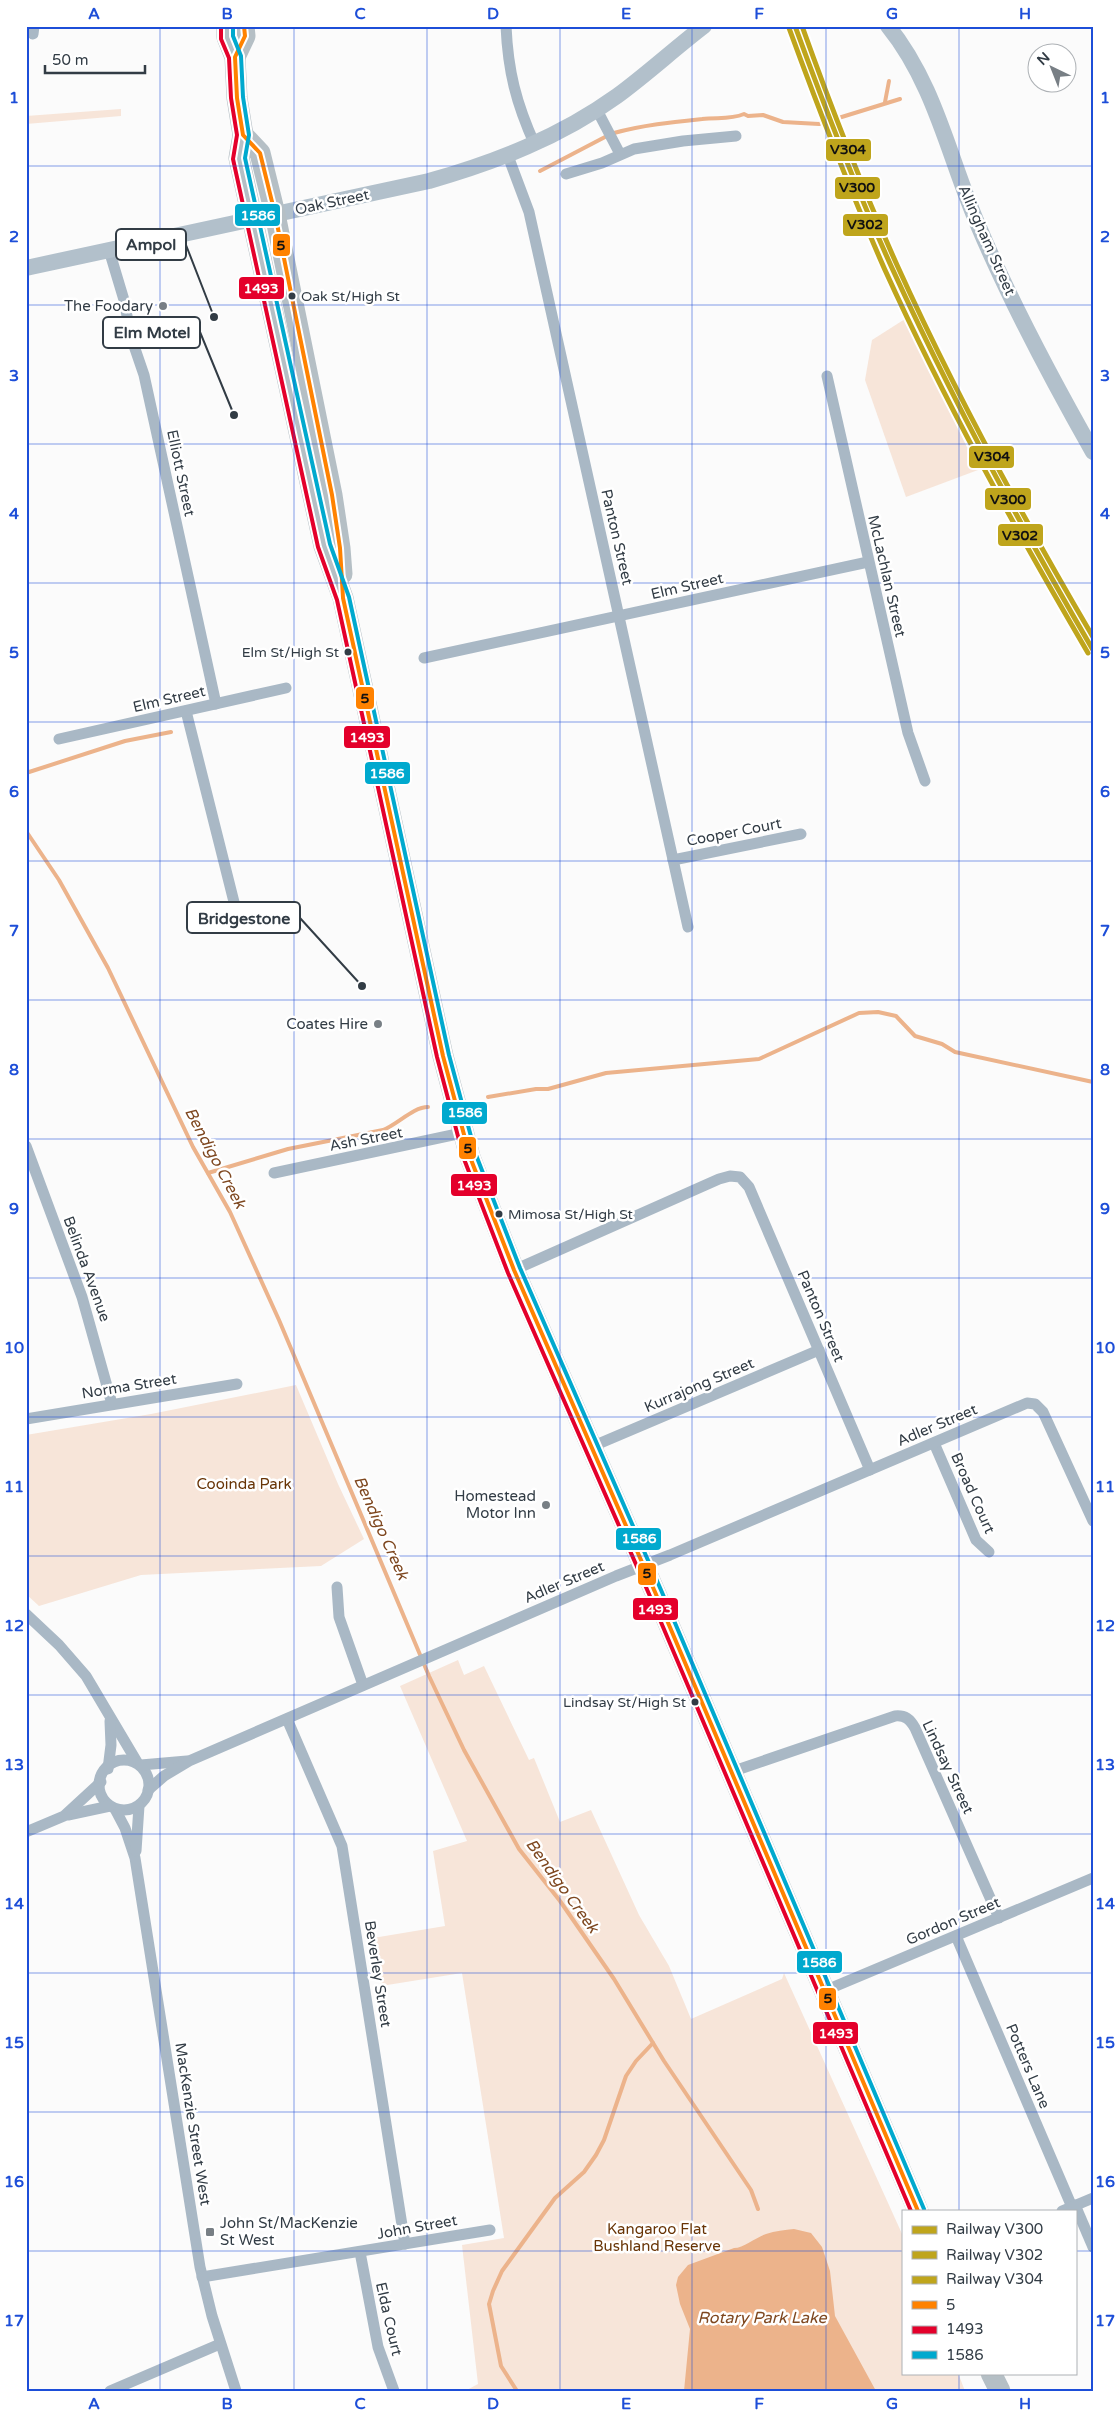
<svg xmlns="http://www.w3.org/2000/svg" width="1119" height="2417" font-family="'Varela Round',sans-serif">
<rect width="100%" height="100%" fill="#fbfbfb"/>
<!-- green -->
<g fill="#f7e5d9">
<path d="M 121,109 L 121,116 L 26,124 L 26,116 Z"/>
<path d="M 905,319 L 978,470 L 906,497 L 865,380 L 872,340 Z"/>
<path d="M 296,1385 L 338,1484 L 364,1539 L 321,1566 L 141,1575 L 39,1606 L 26,1594 L 26,1435 L 151,1414 Z"/>
<path d="M 458,1660 L 464,1675 L 484,1666 L 529,1760 L 534,1758 L 560,1822 L 591,1810 L 639,1915 L 669,1966 L 691,2019 L 782,1979 L 784,1973 L 903,2236 L 903,2373 L 958,2373 L 965,2391 L 465,2391 L 478,2384 L 462,2245 L 504,2238 L 462,1973 L 381,1986 L 373,1938 L 445,1926 L 433,1851 L 467,1841 L 400,1686 Z"/>
</g>
<!-- water -->
<path fill="#ecb38b" d="M 794,2229 L 811,2233 L 822,2247 L 830,2271 L 835,2316 L 876,2391 L 684,2391 L 690,2329 L 680,2304 L 676,2285 L 678,2277 L 688,2265 L 734,2248 C 744,2248 756,2237 766,2234 C 775,2231 785,2230 794,2229 Z"/>
<g fill="none" stroke-linecap="round" stroke-linejoin="round">
<!-- stream -->
<g stroke="#ecb38b" stroke-width="4">
<path d="M 885,102 L 889,81"/>
<path d="M 614,133 C 643,125 673,122 702,119 C 717,117 730,120 744,114 L 748,116 L 763,115 L 783,122 L 819,124 L 900,99"/>
<path d="M 540,171 L 605,137"/>
<path d="M 26,773 L 125,741 L 171,732"/>
<path d="M 26,831 L 59,880 L 108,968 L 193,1147 L 230,1212 L 279,1320 L 429,1676 L 464,1750 L 519,1849 L 560,1901 L 614,1979 L 664,2061 L 751,2190 L 758,2209"/>
<path d="M 488,1097 L 536,1089 L 548,1089 L 606,1073 L 759,1059 L 859,1013 L 878,1012 L 896,1016 L 915,1036 L 942,1044 L 955,1052 L 1093,1082"/>
<path d="M 208,1173 L 288,1149 L 383,1130 C 398,1124 413,1107 428,1107"/>
<path d="M 517,2391 L 501,2366 L 489,2304 L 493,2291 L 502,2271 L 555,2198 L 584,2172 L 596,2155 L 604,2140 L 626,2076 L 636,2061 L 653,2043"/>
</g>
<!-- street -->
<g stroke="#a9b8c5" stroke-width="11">
<path d="M 506,26 C 508,71 516,103 535,145"/>
<path d="M 33,34 L 34,26"/>
<path d="M 597,110 L 620,154"/>
<path d="M 508,156 L 529,212 L 688,927"/>
<path d="M 566,174 L 602,163 L 634,149 L 683,141 L 736,136"/>
<path d="M 109,250 L 124,300 L 131,337 L 144,375 L 216,704"/>
<path d="M 827,376 L 908,733 L 925,781"/>
<path d="M 424,658 L 868,562"/>
<path d="M 186,711 L 234,902 L 232,921"/>
<path d="M 59,739 L 286,688"/>
<path d="M 673,860 L 801,834"/>
<path d="M 26,1146 L 82,1297 L 112,1404"/>
<path d="M 274,1173 L 462,1133"/>
<path d="M 514,1270 L 719,1179 L 730,1176 L 740,1177 L 749,1187 L 870,1470"/>
<path d="M 26,1419 L 237,1384"/>
<path d="M 934,1443 L 976,1540 L 989,1552"/>
<path d="M 591,1447 L 819,1350"/>
<path d="M 337,1587 L 339,1617 L 363,1685"/>
<path d="M 26,1614 L 59,1645 L 86,1676 L 137,1762"/>
<path d="M 287,1719 L 342,1846 L 405,2244"/>
<circle cx="124" cy="1785" r="25"/>
<path d="M 141,1765 L 187,1761"/>
<path d="M 108,1769 L 111,1745 L 110,1721"/>
<path d="M 731,1772 L 895,1716 C 905,1715 910,1719 915,1728 L 999,1918"/>
<path d="M 148,1790 L 164,1776 L 189,1761 L 616,1576 L 670,1555 L 1027,1403 L 1035,1404 L 1043,1412 L 1093,1521"/>
<path d="M 115,1809 L 125,1828 L 135,1858 L 200,2267 L 212,2316 L 236,2391"/>
<path d="M 68,1815 L 110,1806"/>
<path d="M 26,1832 L 64,1816 L 101,1782"/>
<path d="M 136,1851 L 139,1806"/>
<path d="M 956,1936 L 1072,2207"/>
<path d="M 824,1991 L 1093,1878"/>
<path d="M 1075,2205 L 1093,2247"/>
<path d="M 1062,2211 L 1093,2198"/>
<path d="M 360,2252 L 378,2347 L 394,2391"/>
<path d="M 202,2277 L 490,2230"/>
<path d="M 110,2391 L 220,2344"/>
</g>
<!-- secondary -->
<g stroke="#b2c0cb" stroke-width="16">
<path d="M 888,26 C 935,84 949,158 978,225 C 1011,303 1051,378 1093,452"/>
<path d="M 26,268 L 429,181 C 496,162 560,137 617,96 C 647,74 674,49 704,26"/>
</g>
<!-- highway -->
<g stroke="#b5bfc5" stroke-width="21">
<path d="M 227,26 L 227,37 L 235,57 L 237,98 L 243,135 L 239,158 L 324,546 L 343,598 L 443,1056 L 470,1157 L 514,1270 L 655,1592 L 918,2211"/>
<path d="M 235,57 L 245,36 L 244,26"/>
<path d="M 243,135 L 260,153 L 275,214 L 332,495 L 340,548 L 342,574"/>
<path d="M 991,2373 L 1000,2391"/>
</g>
<defs>
<path id="bus-1" d="M 244,26 L 245,36 L 235,57 L 237,98 L 243,135 L 260,153 L 275,214 L 332,495 L 340,548 L 343,598 L 443,1056 L 470,1157 L 514,1270 L 655,1592 L 918,2211"/>
<path id="bus-2" d="M 221,26 L 221,39 L 229,58 L 231,98 L 237,135 L 233,159 L 318,547 L 337,600 L 437,1057 L 464,1159 L 508,1273 L 649,1594 L 911,2211"/>
<path id="bus-3" d="M 233,26 L 233,36 L 241,56 L 243,97 L 249,135 L 245,158 L 330,544 L 349,597 L 449,1055 L 476,1155 L 520,1268 L 661,1590 L 924,2209"/>
</defs>
<!-- bus-1 casing -->
<use href="#bus-1" stroke="#fff" stroke-width="8"/>
<!-- bus-2 casing -->
<use href="#bus-2" stroke="#fff" stroke-width="8"/>
<!-- bus-3 casing -->
<use href="#bus-3" stroke="#fff" stroke-width="8"/>
<!-- bus-1 -->
<use href="#bus-1" stroke="#ff8200" stroke-width="4"/>
<!-- bus-2 -->
<use href="#bus-2" stroke="#e4002b" stroke-width="4"/>
<!-- bus-3 -->
<use href="#bus-3" stroke="#00a9ce" stroke-width="4"/>
<defs>
<path id="rail-1" d="M 795,26 C 825,108 856,189 892,268 C 952,399 1020,525 1093,650"/>
<path id="rail-2" d="M 789,28 C 819,110 850,191 885,270 C 945,402 1015,528 1088,653"/>
<path id="rail-3" d="M 802,26 C 831,107 862,187 897,265 C 955,393 1022,516 1093,637"/>
</defs>
<!-- rail-1 casing -->
<use href="#rail-1" stroke="#fff" stroke-width="9"/>
<!-- rail-2 casing -->
<use href="#rail-2" stroke="#fff" stroke-width="9"/>
<!-- rail-3 casing -->
<use href="#rail-3" stroke="#fff" stroke-width="9"/>
<!-- rail-1 -->
<use href="#rail-1" stroke="#bfa51c" stroke-width="5"/>
<!-- rail-2 -->
<use href="#rail-2" stroke="#bfa51c" stroke-width="5"/>
<!-- rail-3 -->
<use href="#rail-3" stroke="#bfa51c" stroke-width="5"/>
</g>
<!-- grid -->
<path fill="none" stroke="#1d4ed8" stroke-width="1" stroke-opacity="0.55" d="M 160,26 L 160,2391M 294,26 L 294,2391M 427,26 L 427,2391M 560,26 L 560,2391M 692,26 L 692,2391M 826,26 L 826,2391M 959,26 L 959,2211M 26,166 L 1093,166M 26,305 L 1093,305M 26,444 L 1093,444M 26,583 L 1093,583M 26,722 L 1093,722M 26,861 L 1093,861M 26,1000 L 1093,1000M 26,1139 L 1093,1139M 26,1278 L 1093,1278M 26,1417 L 1093,1417M 26,1556 L 1093,1556M 26,1695 L 1093,1695M 26,1834 L 1093,1834M 26,1973 L 1093,1973M 26,2112 L 1093,2112M 26,2251 L 903,2251M 1075,2251 L 1093,2251M 959,2373 L 959,2391"/>
<!-- markers -->
<g fill="#323c45" stroke="#fff" stroke-width="2">
<circle cx="292" cy="296" r="4.5"/>
<circle cx="348" cy="652" r="4.5"/>
<circle cx="499" cy="1214" r="4.5"/>
<circle cx="695" cy="1702" r="4.5"/>
</g>
<g fill="#787f85" stroke="#fff" stroke-width="2">
<circle cx="163" cy="306" r="5"/>
<circle cx="378" cy="1024" r="5"/>
<circle cx="546" cy="1505" r="5"/>
<rect x="205" y="2227" width="10" height="10" rx="2.5"/>
</g>
<g text-anchor="middle" dominant-baseline="central" stroke-width="5" stroke-linejoin="round" paint-order="stroke">
<!-- bus labels -->
<g font-size="14" fill="#323c45" stroke="#fff" text-anchor="start">
<text x="301" y="296">Oak St/High St</text>
<text x="339" y="652" text-anchor="end">Elm St/High St</text>
<text x="508" y="1214">Mimosa St/High St</text>
<text x="686" y="1702" text-anchor="end">Lindsay St/High St</text>
</g>
<!-- street labels -->
<g font-size="15" fill="#323c45" stroke="#fff">
<text transform="translate(332 202) rotate(-12)">Oak Street</text>
<text transform="translate(987 240) rotate(66)">Allingham Street</text>
<text transform="translate(181 473) rotate(78)">Elliott Street</text>
<text transform="translate(617 537) rotate(77)">Panton Street</text>
<text transform="translate(887 576) rotate(77)">McLachlan Street</text>
<text transform="translate(687 586) rotate(-13)">Elm Street</text>
<text transform="translate(169 699) rotate(-13)">Elm Street</text>
<text transform="translate(734 832) rotate(-11)">Cooper Court</text>
<text transform="translate(366 1139) rotate(-11)">Ash Street</text>
<text transform="translate(87 1269) rotate(70)">Belinda Avenue</text>
<text transform="translate(821 1316) rotate(67)">Panton Street</text>
<text transform="translate(699 1385) rotate(-23)">Kurrajong Street</text>
<text transform="translate(129 1386) rotate(-9)">Norma Street</text>
<text transform="translate(937 1425) rotate(-23)">Adler Street</text>
<text transform="translate(973 1493) rotate(66)">Broad Court</text>
<text transform="translate(564 1582) rotate(-23)">Adler Street</text>
<text transform="translate(948 1767) rotate(65)">Lindsay Street</text>
<text transform="translate(953 1921) rotate(-23)">Gordon Street</text>
<text transform="translate(378 1974) rotate(81)">Beverley Street</text>
<text transform="translate(1028 2066) rotate(67)">Potters Lane</text>
<text transform="translate(193 2124) rotate(81)">MacKenzie Street West</text>
<text transform="translate(417 2227) rotate(-10)">John Street</text>
<text transform="translate(389 2319) rotate(77)">Elda Court</text>
</g>
<!-- poi labels -->
<g font-size="15" fill="#323c45" stroke="#fff" text-anchor="end">
<text x="153" y="306">The Foodary</text>
<text x="368" y="1024">Coates Hire</text>
<text x="536" y="1496">Homestead<tspan x="536" dy="17">Motor Inn</tspan></text>
<text x="220" y="2223" text-anchor="start">John St/MacKenzie<tspan x="220" dy="17">St West</tspan></text>
</g>
<!-- park labels -->
<g font-size="15" fill="#683406" stroke="#fff">
<text x="244" y="1484">Cooinda Park</text>
<text x="657" y="2229">Kangaroo Flat<tspan x="657" dy="17">Bushland Reserve</tspan></text>
</g>
<!-- water labels -->
<g font-size="16" font-style="italic" fill="#7e471f" stroke="#fff">
<text transform="translate(215 1158) rotate(62)">Bendigo Creek</text>
<text transform="translate(381 1528) rotate(66)">Bendigo Creek</text>
<text transform="translate(562 1886) rotate(54)">Bendigo Creek</text>
<text x="762" y="2318">Rotary Park Lake</text>
</g>
</g>
<!-- callouts -->
<path fill="none" stroke="#323c45" stroke-width="2" d="M214 317L186 245M234 415L200 332M362 986L300 918"/>
<g fill="#323c45" stroke="#fff" stroke-width="2">
<circle cx="214" cy="317" r="5"/>
<circle cx="234" cy="415" r="5"/>
<circle cx="362" cy="986" r="5"/>
</g>
<g fill="#fff" stroke="#323c45" stroke-width="2">
<rect x="116" y="229" width="70" height="31" rx="5"/>
<rect x="103" y="317" width="97" height="31" rx="5"/>
<rect x="187" y="902" width="113" height="31" rx="5"/>
</g>
<g font-size="16" text-anchor="middle" font-weight="bold" fill="#323c45">
<text x="151" y="250">Ampol</text>
<text x="152" y="338">Elm Motel</text>
<text x="244" y="924">Bridgestone</text>
</g>
<g stroke="#fff" stroke-width="2">
<rect x="825" y="138" width="47" height="24" rx="5" fill="#bfa51c"/>
<rect x="834" y="176" width="47" height="24" rx="5" fill="#bfa51c"/>
<rect x="234" y="203" width="47" height="24" rx="5" fill="#00a9ce"/>
<rect x="842" y="213" width="47" height="24" rx="5" fill="#bfa51c"/>
<rect x="272" y="233" width="19" height="24" rx="5" fill="#ff8200"/>
<rect x="238" y="276" width="47" height="24" rx="5" fill="#e4002b"/>
<rect x="968" y="445" width="47" height="24" rx="5" fill="#bfa51c"/>
<rect x="984" y="487" width="48" height="24" rx="5" fill="#bfa51c"/>
<rect x="997" y="523" width="47" height="24" rx="5" fill="#bfa51c"/>
<rect x="355" y="686" width="20" height="24" rx="5" fill="#ff8200"/>
<rect x="343" y="725" width="48" height="24" rx="5" fill="#e4002b"/>
<rect x="364" y="761" width="47" height="24" rx="5" fill="#00a9ce"/>
<rect x="441" y="1101" width="47" height="24" rx="5" fill="#00a9ce"/>
<rect x="458" y="1136" width="19" height="24" rx="5" fill="#ff8200"/>
<rect x="450" y="1173" width="48" height="24" rx="5" fill="#e4002b"/>
<rect x="615" y="1527" width="47" height="24" rx="5" fill="#00a9ce"/>
<rect x="637" y="1562" width="20" height="24" rx="5" fill="#ff8200"/>
<rect x="632" y="1597" width="47" height="24" rx="5" fill="#e4002b"/>
<rect x="796" y="1950" width="47" height="24" rx="5" fill="#00a9ce"/>
<rect x="818" y="1987" width="19" height="24" rx="5" fill="#ff8200"/>
<rect x="812" y="2021" width="47" height="24" rx="5" fill="#e4002b"/>
</g>
<g font-size="14" text-anchor="middle" font-weight="bold" fill="#fff">
<text x="258" y="220">1586</text>
<text x="261" y="293">1493</text>
<text x="367" y="742">1493</text>
<text x="387" y="778">1586</text>
<text x="465" y="1117">1586</text>
<text x="474" y="1190">1493</text>
<text x="639" y="1543">1586</text>
<text x="655" y="1614">1493</text>
<text x="819" y="1967">1586</text>
<text x="836" y="2038">1493</text>
</g>
<g font-size="14" text-anchor="middle" font-weight="bold" fill="#111">
<text x="848" y="154">V304</text>
<text x="857" y="192">V300</text>
<text x="865" y="229">V302</text>
<text x="281" y="250">5</text>
<text x="992" y="461">V304</text>
<text x="1008" y="504">V300</text>
<text x="1020" y="540">V302</text>
<text x="365" y="703">5</text>
<text x="468" y="1153">5</text>
<text x="647" y="1578">5</text>
<text x="828" y="2003">5</text>
</g>
<!-- border -->
<rect width="1119" height="2417" fill="none" stroke="#ffffff" stroke-width="55"/>
<!-- legend -->
<rect x="902" y="2210" width="175" height="165" fill="#ffffff" stroke="#adb1b5"/>
<rect x="912" y="2226" width="25" height="8" fill="#bfa51c" stroke="#adb1b5"/>
<text x="946" y="2234" font-size="15" fill="#323c45">Railway V300</text>
<rect x="912" y="2251" width="25" height="8" fill="#bfa51c" stroke="#adb1b5"/>
<text x="946" y="2260" font-size="15" fill="#323c45">Railway V302</text>
<rect x="912" y="2276" width="25" height="8" fill="#bfa51c" stroke="#adb1b5"/>
<text x="946" y="2284" font-size="15" fill="#323c45">Railway V304</text>
<rect x="912" y="2301" width="25" height="8" fill="#ff8200" stroke="#adb1b5"/>
<text x="946" y="2310" font-size="15" fill="#323c45">5</text>
<rect x="912" y="2326" width="25" height="8" fill="#e4002b" stroke="#adb1b5"/>
<text x="946" y="2334" font-size="15" fill="#323c45">1493</text>
<rect x="912" y="2351" width="25" height="8" fill="#00a9ce" stroke="#adb1b5"/>
<text x="946" y="2360" font-size="15" fill="#323c45">1586</text>
<!-- north arrow -->
<g transform="translate(1052 68) rotate(317)"><circle r="24" fill="#ffffff" stroke="#adb1b5"/>
<path d="M0-4L9 19L0 12L-9 19Z" fill="#787f85"/>
<text y="-8" font-size="14" font-weight="bold" text-anchor="middle" fill="#323c45">N</text>
</g>
<!-- scale -->
<path d="M45 65v8h100v-8" fill="none" stroke="#323c45" stroke-width="2.5"/>
<text x="52" y="65" font-size="15" fill="#323c45" stroke="#ffffff" stroke-width="4" paint-order="stroke">50 m</text>
<rect x="28" y="28" width="1064" height="2362" fill="none" stroke="#1d4ed8" stroke-width="2"/>
<g font-size="16" text-anchor="middle" font-weight="bold" fill="#1d4ed8">
<text x="94" y="19">A</text>
<text x="227" y="19">B</text>
<text x="360" y="19">C</text>
<text x="493" y="19">D</text>
<text x="626" y="19">E</text>
<text x="759" y="19">F</text>
<text x="892" y="19">G</text>
<text x="1025" y="19">H</text>
<text x="14" y="103">1</text>
<text x="1105" y="103">1</text>
<text x="14" y="242">2</text>
<text x="1105" y="242">2</text>
<text x="14" y="381">3</text>
<text x="1105" y="381">3</text>
<text x="14" y="519">4</text>
<text x="1105" y="519">4</text>
<text x="14" y="658">5</text>
<text x="1105" y="658">5</text>
<text x="14" y="797">6</text>
<text x="1105" y="797">6</text>
<text x="14" y="936">7</text>
<text x="1105" y="936">7</text>
<text x="14" y="1075">8</text>
<text x="1105" y="1075">8</text>
<text x="14" y="1214">9</text>
<text x="1105" y="1214">9</text>
<text x="14" y="1353">10</text>
<text x="1105" y="1353">10</text>
<text x="14" y="1492">11</text>
<text x="1105" y="1492">11</text>
<text x="14" y="1631">12</text>
<text x="1105" y="1631">12</text>
<text x="14" y="1770">13</text>
<text x="1105" y="1770">13</text>
<text x="14" y="1909">14</text>
<text x="1105" y="1909">14</text>
<text x="14" y="2048">15</text>
<text x="1105" y="2048">15</text>
<text x="14" y="2187">16</text>
<text x="1105" y="2187">16</text>
<text x="14" y="2326">17</text>
<text x="1105" y="2326">17</text>
<text x="94" y="2409">A</text>
<text x="227" y="2409">B</text>
<text x="360" y="2409">C</text>
<text x="493" y="2409">D</text>
<text x="626" y="2409">E</text>
<text x="759" y="2409">F</text>
<text x="892" y="2409">G</text>
<text x="1025" y="2409">H</text>
</g>
</svg>
